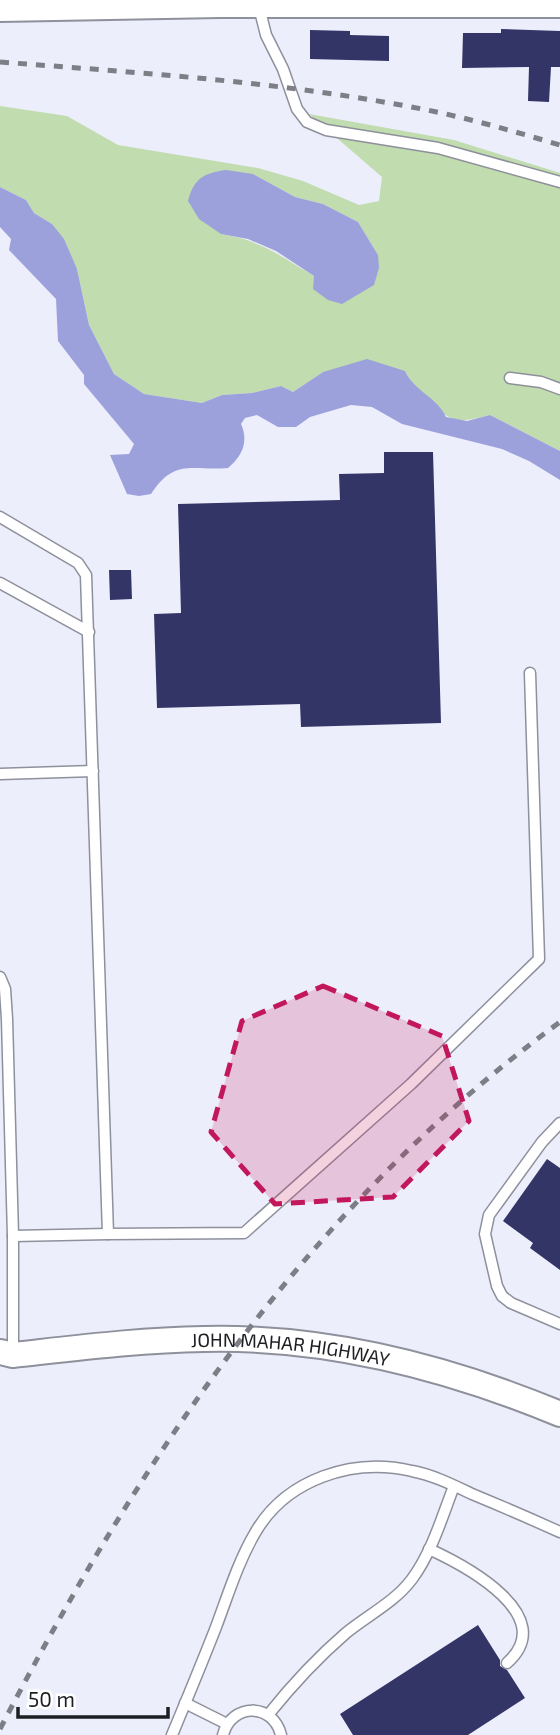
<svg xmlns="http://www.w3.org/2000/svg" width="560" height="1735" font-family="'Exo 2',sans-serif">
<rect width="100%" height="100%" fill="#edeefc"/>
<!-- green -->
<path fill="#c1dcae" fill-rule="evenodd" d="M 0,106 L 67,116 L 118,145 L 258,168 L 303,181 L 359,205 L 379,201 L 382,177 L 309,114 L 454,140 L 560,173 L 560,451 L 490,415 C 455,424 451,423 426,397 C 418,389 410,382 405,371 L 323,372 L 293,392 L 281,386 L 252,393 L 222,395 L 202,403 L 144,394 L 114,374 L 89,325 L 77,269 L 52,224 L 34,213 L 26,200 L 0,187 ZM 253,174 L 295,197 L 323,204 L 358,222 L 378,255 L 314,289 L 314,276 C 278,255 263,241 221,234 Z"/>
<!-- water -->
<g fill="#9ca1dc">
<path d="M 226,170 L 253,174 L 295,197 L 323,204 L 358,222 L 378,255 L 379,268 L 374,285 L 342,304 L 328,300 L 313,289 L 314,276 L 276,251 L 248,239 L 221,234 L 199,219 L 188,201 C 194,178 204,173 226,170 Z"/>
<path d="M 0,187 L 26,200 L 34,213 L 52,224 L 64,239 L 77,269 L 89,325 L 114,374 L 144,394 L 202,403 L 222,395 L 252,393 L 281,386 L 293,392 L 323,372 L 367,359 L 405,371 C 414,391 438,398 446,417 L 467,421 L 490,415 L 560,451 L 560,480 L 529,461 L 502,449 L 402,424 L 372,407 L 351,405 L 310,417 L 296,427 L 278,427 L 257,415 L 245,418 L 241,424 C 249,442 242,456 228,468 C 190,471 175,458 151,494 L 139,496 L 127,494 L 110,455 L 129,454 L 134,444 L 84,384 L 84,375 L 58,341 L 56,299 L 9,250 L 11,239 L 0,227 Z"/>
</g>
<!-- building -->
<g fill="#343567">
<path d="M 501,29 L 560,31 L 560,67 L 551,67 L 549,102 L 528,101 L 529,67 L 462,68 L 463,33 L 501,33 Z"/>
<path d="M 310,30 L 350,31 L 350,35 L 389,36 L 389,61 L 310,59 Z"/>
<path d="M 384,452 L 433,452 L 441,723 L 301,727 L 300,704 L 157,708 L 154,614 L 181,613 L 178,504 L 340,500 L 339,474 L 384,473 Z"/>
<path d="M 109,570 L 131,570 L 132,599 L 110,600 Z"/>
<path d="M 547,1159 L 560,1168 L 560,1270 L 530,1248 L 533,1243 L 503,1221 Z"/>
<path d="M 478,1625 L 500,1660 L 500,1666 L 507,1670 L 525,1698 L 468,1735 L 353,1735 L 340,1714 Z"/>
</g>
<g fill="none" stroke-linecap="round" stroke-linejoin="round">
<defs>
<g id="service">
<path d="M 259,7 L 266,35 L 283,69 L 297,109 L 307,122 L 326,130 L 438,148 L 560,182"/>
<path d="M 510,378 L 541,382 L 560,389"/>
<path d="M 0,517 L 78,563 L 86,575 L 108,1234 L 244,1233 L 411,1084 L 539,959 L 530,673"/>
<path d="M 0,583 L 89,632"/>
<path d="M 0,774 L 93,771"/>
<path d="M 0,977 L 5,989 L 7,1019 L 13,1236 L 13,1354"/>
<path d="M 560,1123 L 542,1142 L 489,1215 L 485,1234 L 497,1286 L 502,1296 L 511,1303 L 560,1324"/>
<path d="M 13,1236 L 108,1234"/>
<path d="M 429,1549 C 466,1566 560,1616 507,1663"/>
<path d="M 185,1703 L 227,1724"/>
<path d="M 268,1715 C 292,1685 317,1658 346,1633 C 368,1615 395,1602 412,1579 C 432,1552 442,1517 454,1486"/>
<path d="M 172,1735 C 187,1699 202,1663 216,1627 C 228,1595 238,1562 255,1533 C 286,1479 353,1457 412,1471 C 433,1475 453,1485 472,1494 C 501,1506 531,1519 560,1532"/>
<path d="M 223,1735 C 231,1703 273,1702 281,1735"/>
</g>
<g id="tertiary">
<path id="s1" d="M 0,1352 L 13,1355 C 77,1348 140,1340 204,1339 C 326,1336 447,1367 560,1414"/>
</g>
<path id="secondary" d="M 0,7 L 220,3 L 560,3"/>
</defs>
<!-- service casing -->
<use href="#service" stroke="#8e909c" stroke-width="13"/>
<!-- tertiary casing -->
<use href="#tertiary" stroke="#8e909c" stroke-width="28"/>
<!-- secondary casing -->
<use href="#secondary" stroke="#8e909c" stroke-width="32"/>
<!-- service -->
<use href="#service" stroke="#fff" stroke-width="10"/>
<!-- tertiary -->
<use href="#tertiary" stroke="#fff" stroke-width="24"/>
<!-- secondary -->
<use href="#secondary" stroke="#fff" stroke-width="28"/>
<!-- rail -->
<g stroke="#7d7e86" stroke-width="5" stroke-dasharray="9 9" stroke-linecap="butt">
<path d="M 0,62 C 143,73 286,82 427,110 C 472,119 516,132 560,145"/>
<path d="M 0,1729 C 142,1456 308,1206 560,1022"/>
</g>
</g>
<!-- marked area -->
<path fill="#c2185b" fill-opacity="0.2" stroke="#c2185b" stroke-width="5" stroke-dasharray="14 9" stroke-linejoin="round" d="M 323,986 L 442,1036 L 469,1121 L 393,1197 L 275,1204 L 211,1132 L 242,1021 Z"/>
<g text-anchor="middle" dominant-baseline="central" stroke-width="7" stroke-linejoin="round" paint-order="stroke">
<!-- street labels -->
<g font-size="19" fill="#1d1e22" stroke="#fff">
<text stroke="none"><textPath href="#s1" startOffset="292">JOHN MAHAR HIGHWAY</textPath></text>
</g>
</g>
<!-- scale -->
<path d="M18 1707v10h150v-10" fill="none" stroke="#1d1e22" stroke-width="3.5"/>
<text x="28" y="1707" font-size="21" fill="#1d1e22" stroke="#ffffff" stroke-width="5" paint-order="stroke">50 m</text>
</svg>
